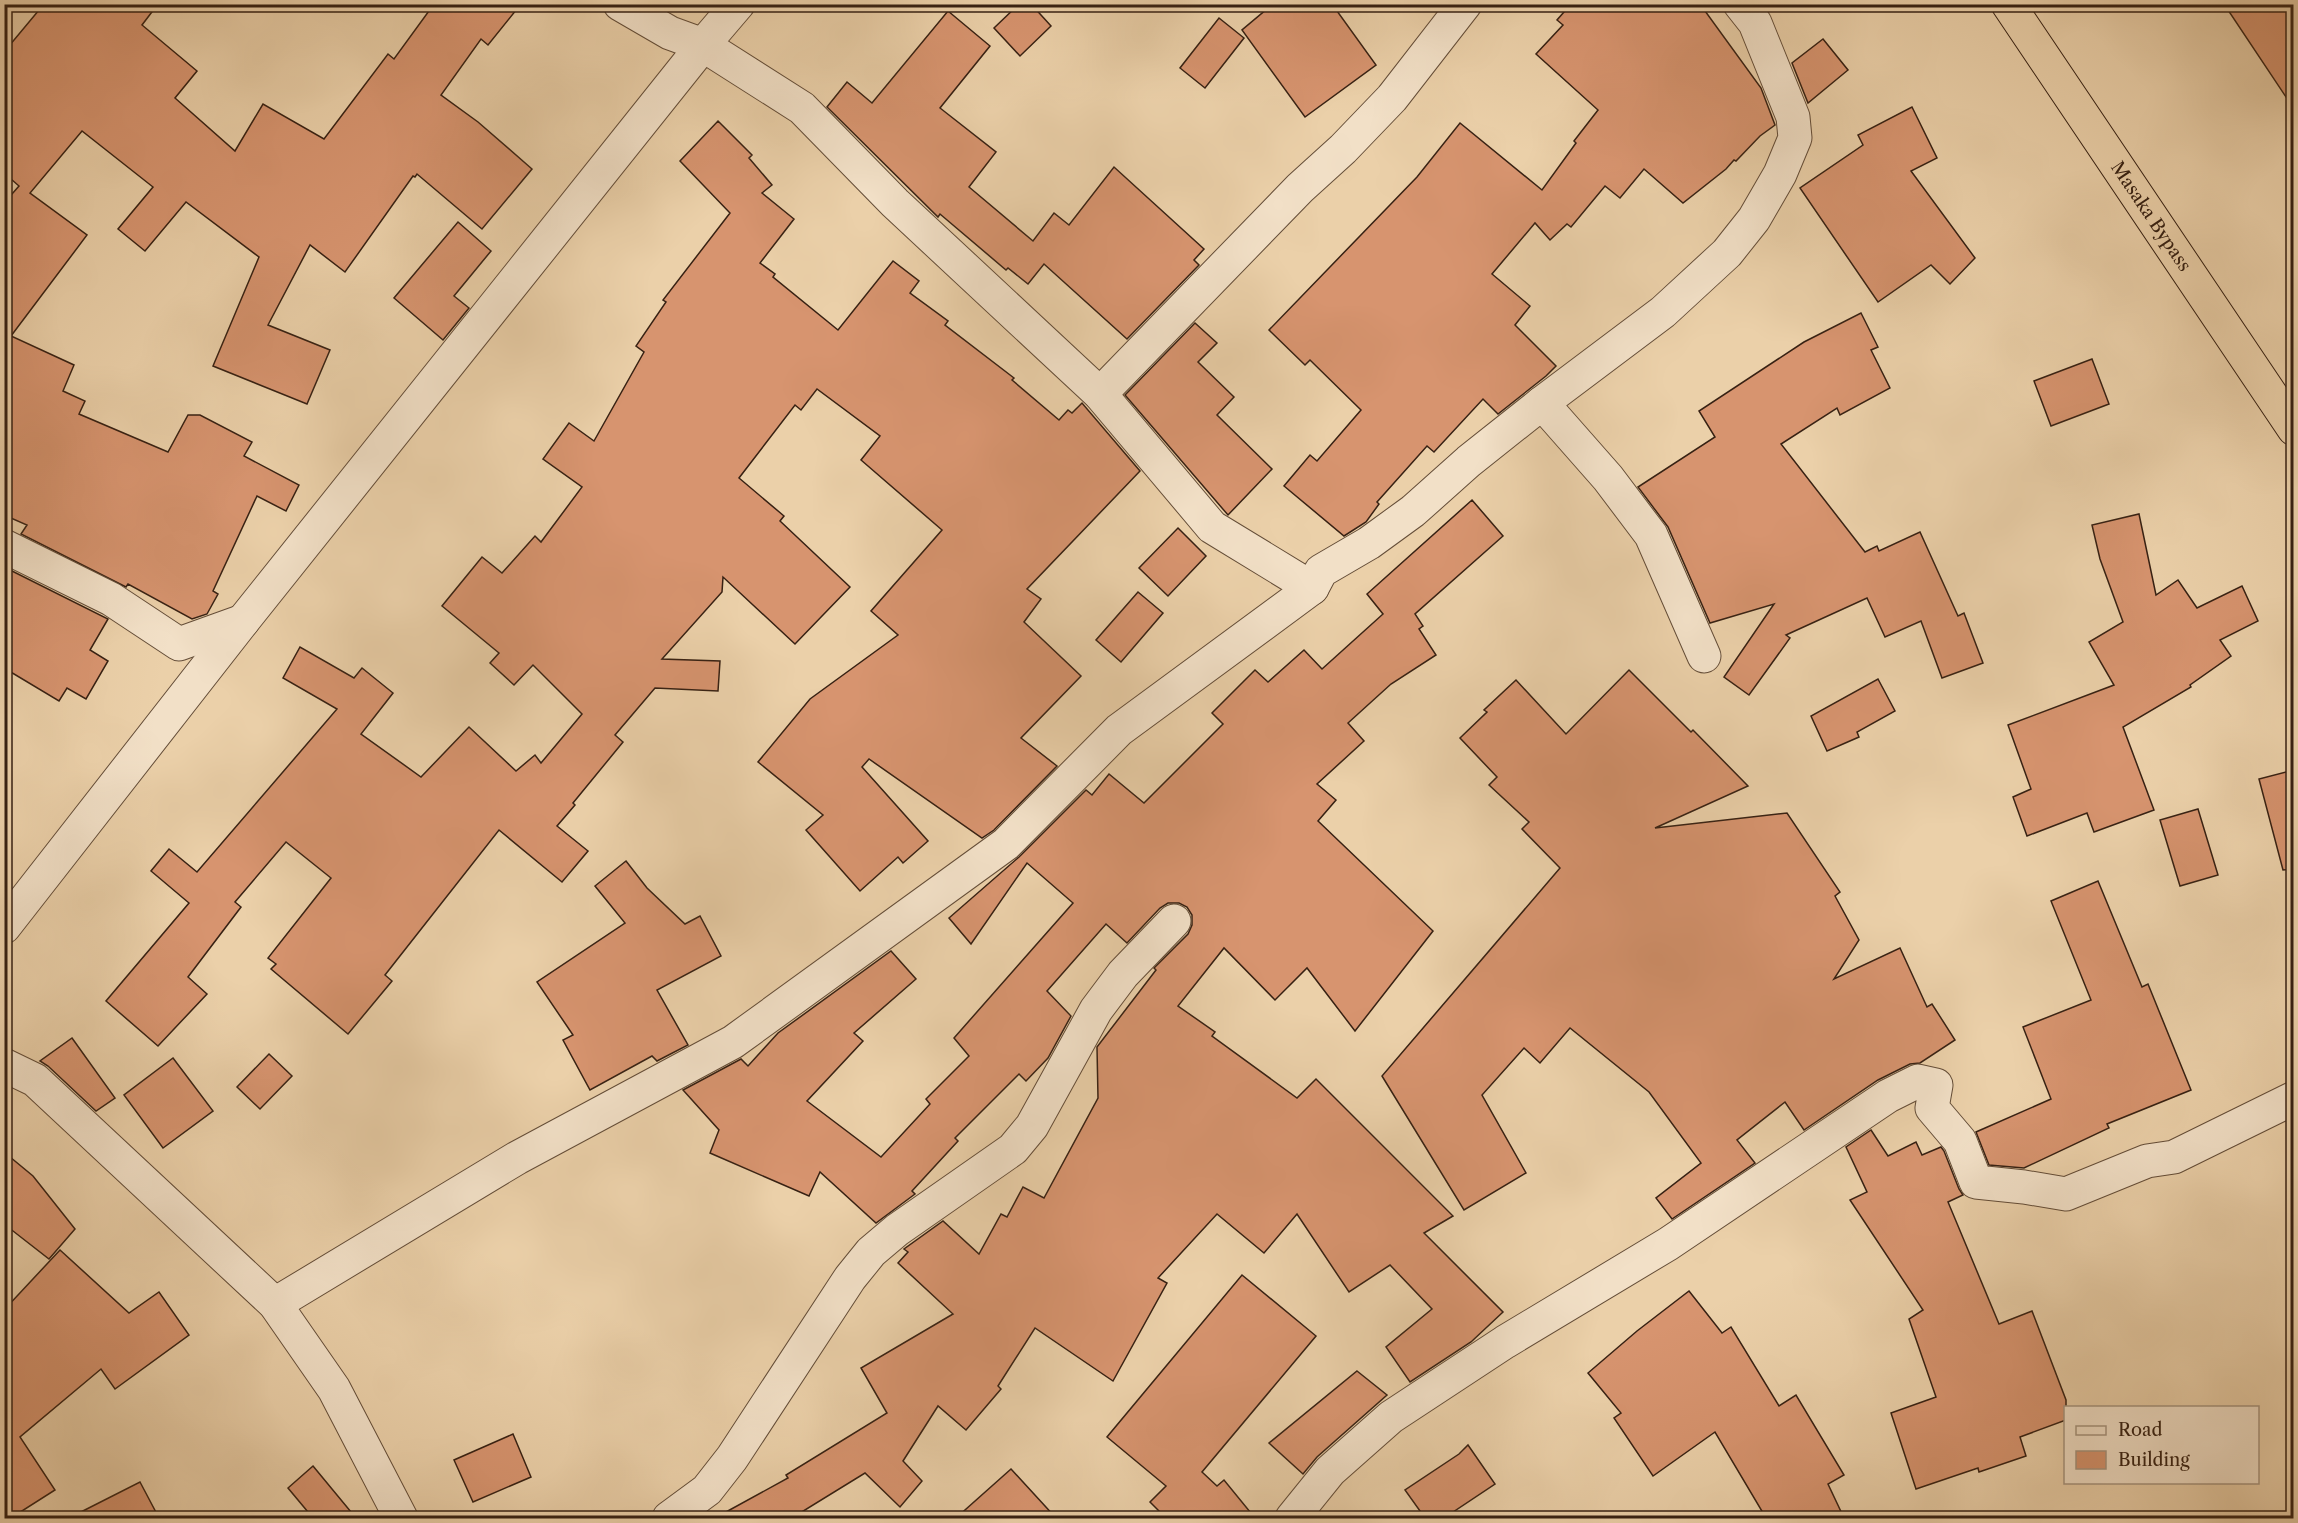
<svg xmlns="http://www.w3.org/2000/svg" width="2298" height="1523" font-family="'Libre Caslon Text',serif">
<rect width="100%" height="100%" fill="#ebd0a9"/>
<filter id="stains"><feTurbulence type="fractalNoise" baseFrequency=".00333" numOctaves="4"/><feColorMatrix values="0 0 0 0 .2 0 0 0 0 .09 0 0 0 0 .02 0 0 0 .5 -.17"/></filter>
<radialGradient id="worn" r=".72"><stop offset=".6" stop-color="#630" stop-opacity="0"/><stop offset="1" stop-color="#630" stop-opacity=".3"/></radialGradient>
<!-- building -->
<g fill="#d7946f" stroke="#372113" stroke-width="1.5">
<path d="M 44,4 L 158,4 L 142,25 L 197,71 L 175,98 L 235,151 L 263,104 L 324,139 L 388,54 L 394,59 L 434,4 L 521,4 L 488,45 L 481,39 L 441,95 L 478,122 L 532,169 L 482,229 L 417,174 L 415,177 L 413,176 L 345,272 L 310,245 L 268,325 L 330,350 L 307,404 L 213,366 L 259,257 L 186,202 L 145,251 L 118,229 L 153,187 L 82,131 L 30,193 L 87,235 L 11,336 L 74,365 L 63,391 L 85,401 L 79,414 L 168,452 L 188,415 L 200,415 L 252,442 L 244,456 L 299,485 L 286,511 L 257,496 L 213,591 L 218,594 L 207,614 L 192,619 L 128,584 L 126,587 L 21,534 L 27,525 L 4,515 L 4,203 L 19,186 L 4,173 L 4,52 Z"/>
<path d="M 1019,4 L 1031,4 L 1051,26 L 1020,56 L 994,28 Z"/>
<path d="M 1273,4 L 1332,4 L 1376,65 L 1305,117 L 1242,30 Z"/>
<path d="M 1571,4 L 1700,4 L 1761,88 L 1775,125 L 1760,136 L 1736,161 L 1734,160 L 1726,169 L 1683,203 L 1644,169 L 1620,198 L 1605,186 L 1571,227 L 1567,224 L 1550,240 L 1535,223 L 1492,274 L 1530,306 L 1515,325 L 1556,366 L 1546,376 L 1498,414 L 1483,399 L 1434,452 L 1427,446 L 1377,502 L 1379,504 L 1366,522 L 1344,536 L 1284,486 L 1310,455 L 1317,461 L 1361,410 L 1310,360 L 1305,365 L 1269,330 L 1417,177 L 1460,123 L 1542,190 L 1576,143 L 1574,141 L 1598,110 L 1536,54 L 1563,25 L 1557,20 Z"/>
<path d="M 2224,4 L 2282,4 L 2294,22 L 2294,109 Z"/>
<path d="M 948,11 L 990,46 L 940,108 L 996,152 L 969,187 L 1033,241 L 1054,213 L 1069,225 L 1114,167 L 1204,249 L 1194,260 L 1199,265 L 1127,339 L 1044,264 L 1028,284 L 1008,268 L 1006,270 L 940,214 L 938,217 L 827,107 L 847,82 L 872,103 Z"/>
<path d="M 1219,18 L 1244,38 L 1205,88 L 1180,68 Z"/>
<path d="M 1823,39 L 1848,70 L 1808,103 L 1792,63 Z"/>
<path d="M 1912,107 L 1937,158 L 1911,171 L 1975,258 L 1950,284 L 1931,265 L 1878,302 L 1800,188 L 1863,145 L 1858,135 Z"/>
<path d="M 718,121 L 752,155 L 749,158 L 772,185 L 762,193 L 794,219 L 760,263 L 775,274 L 773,277 L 838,330 L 893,261 L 919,281 L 910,293 L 948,321 L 945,325 L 1014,378 L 1012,380 L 1059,420 L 1068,410 L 1072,413 L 1082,403 L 1140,471 L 1027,589 L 1041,599 L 1024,622 L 1081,676 L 1021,738 L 1057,766 L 994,830 L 982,838 L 869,759 L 862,767 L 928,841 L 903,863 L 898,857 L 860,891 L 806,830 L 823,815 L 758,762 L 810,699 L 898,635 L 871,611 L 942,530 L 861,460 L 880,436 L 817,389 L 801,410 L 795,405 L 739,478 L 784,516 L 780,521 L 850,587 L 795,644 L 723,577 L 722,592 L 662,659 L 720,661 L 718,691 L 655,688 L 615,735 L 623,742 L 573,803 L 575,805 L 557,826 L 588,851 L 562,882 L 499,830 L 385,975 L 392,981 L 348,1034 L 271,969 L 276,964 L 268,958 L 331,878 L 286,842 L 235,902 L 241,907 L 188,977 L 207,994 L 158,1046 L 106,1001 L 189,903 L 151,871 L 169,849 L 197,872 L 337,709 L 283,678 L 300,647 L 354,678 L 362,668 L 393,693 L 361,734 L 421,777 L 469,727 L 516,771 L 535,755 L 541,763 L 582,714 L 533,665 L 514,685 L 490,663 L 499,653 L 442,606 L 482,557 L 502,573 L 535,536 L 541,542 L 582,487 L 543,459 L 569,423 L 594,441 L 644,352 L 636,346 L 666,302 L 663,300 L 730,213 L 680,161 Z"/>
<path d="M 458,222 L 491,251 L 454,296 L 469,308 L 443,340 L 394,298 Z"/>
<path d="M 1861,313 L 1878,347 L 1871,350 L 1890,388 L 1840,415 L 1837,408 L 1781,444 L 1865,552 L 1877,546 L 1879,551 L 1920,532 L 1958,616 L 1964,613 L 1983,663 L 1942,678 L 1921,621 L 1885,637 L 1867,598 L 1786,635 L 1790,638 L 1749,695 L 1724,677 L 1774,604 L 1710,623 L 1668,527 L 1638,487 L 1715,437 L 1699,411 L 1804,342 Z"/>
<path d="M 1195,323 L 1217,343 L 1198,362 L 1234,397 L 1217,415 L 1272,469 L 1228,515 L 1125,395 Z"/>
<path d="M 2092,359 L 2109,404 L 2051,426 L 2034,381 Z"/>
<path d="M 1472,500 L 1503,536 L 1415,614 L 1423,626 L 1419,629 L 1436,655 L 1391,684 L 1348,723 L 1364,741 L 1317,784 L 1336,800 L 1318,821 L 1433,931 L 1355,1031 L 1307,968 L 1275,1000 L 1224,948 L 1178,1006 L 1215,1032 L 1212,1036 L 1297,1098 L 1316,1079 L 1453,1216 L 1424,1233 L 1503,1312 L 1471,1342 L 1410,1382 L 1386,1347 L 1432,1309 L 1390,1265 L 1349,1292 L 1297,1214 L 1264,1253 L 1217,1214 L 1158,1278 L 1167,1283 L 1113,1381 L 1035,1328 L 998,1386 L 1001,1389 L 966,1430 L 938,1406 L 903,1461 L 922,1481 L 900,1507 L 865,1473 L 792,1518 L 715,1518 L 788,1478 L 786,1475 L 887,1413 L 861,1368 L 953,1314 L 898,1263 L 908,1252 L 904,1249 L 943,1221 L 979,1254 L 1001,1214 L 1007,1217 L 1023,1187 L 1044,1198 L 1098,1098 L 1097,1047 L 1156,970 L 1154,968 L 1188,934 L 1192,925 L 1192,915 L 1187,907 L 1179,903 L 1168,903 L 1160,908 L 1127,943 L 1106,924 L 1047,991 L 1071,1016 L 1048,1058 L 1026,1081 L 1019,1074 L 955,1138 L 958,1141 L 912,1191 L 915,1194 L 876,1223 L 820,1172 L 809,1196 L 710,1153 L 719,1130 L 683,1090 L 741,1059 L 748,1066 L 778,1033 L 891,951 L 916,979 L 854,1033 L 863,1041 L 807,1101 L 881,1157 L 930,1104 L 926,1099 L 969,1056 L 954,1038 L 1073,903 L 1027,863 L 971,944 L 949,918 L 1019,857 L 1086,790 L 1092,795 L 1109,774 L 1144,803 L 1223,724 L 1212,713 L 1255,670 L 1268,682 L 1304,650 L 1322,669 L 1383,614 L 1367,594 Z"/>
<path d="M 2139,514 L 2156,595 L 2178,580 L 2197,608 L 2242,586 L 2258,621 L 2220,640 L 2231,656 L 2190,685 L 2191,687 L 2123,727 L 2154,810 L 2094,832 L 2087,813 L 2027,836 L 2013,797 L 2031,789 L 2008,725 L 2114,685 L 2089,642 L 2123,622 L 2100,559 L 2092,525 Z"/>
<path d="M 1178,528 L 1206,556 L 1168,596 L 1139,568 Z"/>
<path d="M 4,567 L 108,619 L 90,650 L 108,661 L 86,699 L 67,688 L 59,701 L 4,668 Z"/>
<path d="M 1138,592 L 1163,613 L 1121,662 L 1096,640 Z"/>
<path d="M 1629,670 L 1691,732 L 1693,730 L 1748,786 L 1655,828 L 1787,813 L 1840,892 L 1835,896 L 1859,940 L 1834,979 L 1900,948 L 1927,1007 L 1932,1004 L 1955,1040 L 1920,1063 L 1910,1064 L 1878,1080 L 1804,1130 L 1785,1102 L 1737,1140 L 1755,1163 L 1672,1219 L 1656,1198 L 1701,1163 L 1649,1092 L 1570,1028 L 1540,1063 L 1524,1048 L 1482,1095 L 1526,1173 L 1464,1210 L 1382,1076 L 1560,868 L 1522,829 L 1529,822 L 1489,785 L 1497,777 L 1460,738 L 1487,712 L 1484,710 L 1516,680 L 1566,734 Z"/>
<path d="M 1878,679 L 1895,711 L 1857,732 L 1859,737 L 1827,751 L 1811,716 Z"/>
<path d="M 2294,770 L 2294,869 L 2283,870 L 2259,779 Z"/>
<path d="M 2198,809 L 2218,875 L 2180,886 L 2160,820 Z"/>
<path d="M 626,861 L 647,888 L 685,924 L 700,916 L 721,956 L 657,990 L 688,1045 L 657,1061 L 652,1056 L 590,1090 L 563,1040 L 573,1035 L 537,982 L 625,923 L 595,886 Z"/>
<path d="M 2098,881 L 2142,987 L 2148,984 L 2191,1090 L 2107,1124 L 2109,1128 L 2024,1168 L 1989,1165 L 1976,1132 L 2051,1099 L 2023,1027 L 2091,1000 L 2051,901 Z"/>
<path d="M 72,1038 L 115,1098 L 96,1111 L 48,1066 L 40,1061 Z"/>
<path d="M 269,1054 L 292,1076 L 260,1109 L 237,1087 Z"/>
<path d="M 173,1058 L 213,1111 L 163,1148 L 124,1095 Z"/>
<path d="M 1871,1130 L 1888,1156 L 1916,1142 L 1922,1155 L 1941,1147 L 1944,1151 L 1959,1189 L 1963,1195 L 1948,1202 L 1999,1324 L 2032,1311 L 2066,1400 L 2066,1420 L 2020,1437 L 2026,1456 L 1979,1472 L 1978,1468 L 1916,1489 L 1891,1413 L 1936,1397 L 1909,1319 L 1923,1310 L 1850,1200 L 1867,1192 L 1846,1147 Z"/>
<path d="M 4,1152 L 33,1176 L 75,1229 L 49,1259 L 4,1224 Z"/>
<path d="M 60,1250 L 129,1313 L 159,1292 L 189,1335 L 115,1389 L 101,1369 L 20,1437 L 55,1490 L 11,1518 L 4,1518 L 4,1310 Z"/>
<path d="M 1242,1275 L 1316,1336 L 1202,1472 L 1217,1486 L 1224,1480 L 1255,1518 L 1166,1518 L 1150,1502 L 1166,1486 L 1107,1437 Z"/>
<path d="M 1689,1291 L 1722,1333 L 1731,1327 L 1779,1406 L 1796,1395 L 1844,1475 L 1828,1484 L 1844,1518 L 1766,1518 L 1715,1432 L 1653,1476 L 1614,1418 L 1621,1413 L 1588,1373 L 1637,1331 Z"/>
<path d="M 1357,1371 L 1387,1395 L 1317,1457 L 1303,1474 L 1269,1443 Z"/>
<path d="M 513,1434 L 531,1477 L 473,1502 L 454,1460 Z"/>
<path d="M 1468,1445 L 1495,1484 L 1444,1518 L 1425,1518 L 1405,1490 L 1459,1454 Z"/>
<path d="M 313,1466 L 356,1518 L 313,1518 L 288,1488 Z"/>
<path d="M 1011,1469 L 1056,1518 L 956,1518 Z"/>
<path d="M 140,1482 L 159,1518 L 69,1518 Z"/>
</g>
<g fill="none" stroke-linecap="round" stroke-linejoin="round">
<defs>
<g id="minor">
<path d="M 620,4 L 670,33 L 703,45 L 802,108 L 895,203 L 1100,394 L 1212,527 L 1312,588 L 1321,571 L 1369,543 L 1413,511 L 1469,461 L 1542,403 L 1608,478 L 1651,535 L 1704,656"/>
<path d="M 1100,394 L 1300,188 L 1343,149 L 1392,98 L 1465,4"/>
<path d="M 1542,403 L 1663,312 L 1727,253 L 1754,219 L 1780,174 L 1795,138 L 1793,117 L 1755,23 L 1740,4"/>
<path d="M 4,546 L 111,599 L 179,644 L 243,621"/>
<path d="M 4,927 L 243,621 L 703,45 L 738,4"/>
<path d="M 4,1065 L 35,1080 L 275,1304 L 334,1389 L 401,1518"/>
<path d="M 275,1304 L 517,1158 L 733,1042 L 1006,844 L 1119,730 L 1312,588"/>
<path d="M 669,1518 L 707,1490 L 732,1458 L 850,1278 L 871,1252 L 897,1230 L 1013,1149 L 1032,1126 L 1096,1010 L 1123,974 L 1174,921"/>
<path d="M 1292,1518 L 1330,1471 L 1391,1417 L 1505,1342 L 1668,1244 L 1888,1096 L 1918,1081 L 1936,1085 L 1932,1108 L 1960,1141 L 1976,1182 L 2024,1187 L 2066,1194 L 2147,1161 L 2174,1157 L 2294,1098"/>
</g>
<g id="highway">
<path id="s1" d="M 2008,4 L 2294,429"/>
</g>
</defs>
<!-- minor casing -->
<use href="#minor" stroke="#644d38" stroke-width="35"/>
<!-- highway casing -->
<use href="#highway" stroke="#372113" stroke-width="35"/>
<!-- minor -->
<use href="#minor" stroke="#f2e0c7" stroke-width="33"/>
<!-- highway -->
<use href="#highway" stroke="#ebd0a9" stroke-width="33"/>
</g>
<g text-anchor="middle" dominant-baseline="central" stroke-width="6" stroke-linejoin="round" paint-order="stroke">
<!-- street labels -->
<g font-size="18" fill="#372113" stroke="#f2e0c7">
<text stroke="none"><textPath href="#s1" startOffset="256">Masaka Bypass</textPath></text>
</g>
</g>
<!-- margin -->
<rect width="2298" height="1523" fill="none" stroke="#ebd0a9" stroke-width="24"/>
<rect x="6" y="6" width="2286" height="1511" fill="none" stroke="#372113" stroke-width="3"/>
<rect x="12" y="12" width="2274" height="1499" fill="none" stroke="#372113" stroke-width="1.5"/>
<!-- legend -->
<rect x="2064" y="1406" width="195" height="78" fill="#f2e0c7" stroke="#a7947f" stroke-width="1.5"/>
<rect x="2076" y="1426" width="30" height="9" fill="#f2e0c7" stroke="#a7947f" stroke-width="1.5"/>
<text x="2118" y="1436" font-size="18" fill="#372113">Road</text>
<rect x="2076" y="1451" width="30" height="18" fill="#d7946f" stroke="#a7947f" stroke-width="1.5"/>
<text x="2118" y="1466" font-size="18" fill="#372113">Building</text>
<rect width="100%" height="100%" filter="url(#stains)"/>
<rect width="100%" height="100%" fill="url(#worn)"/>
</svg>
